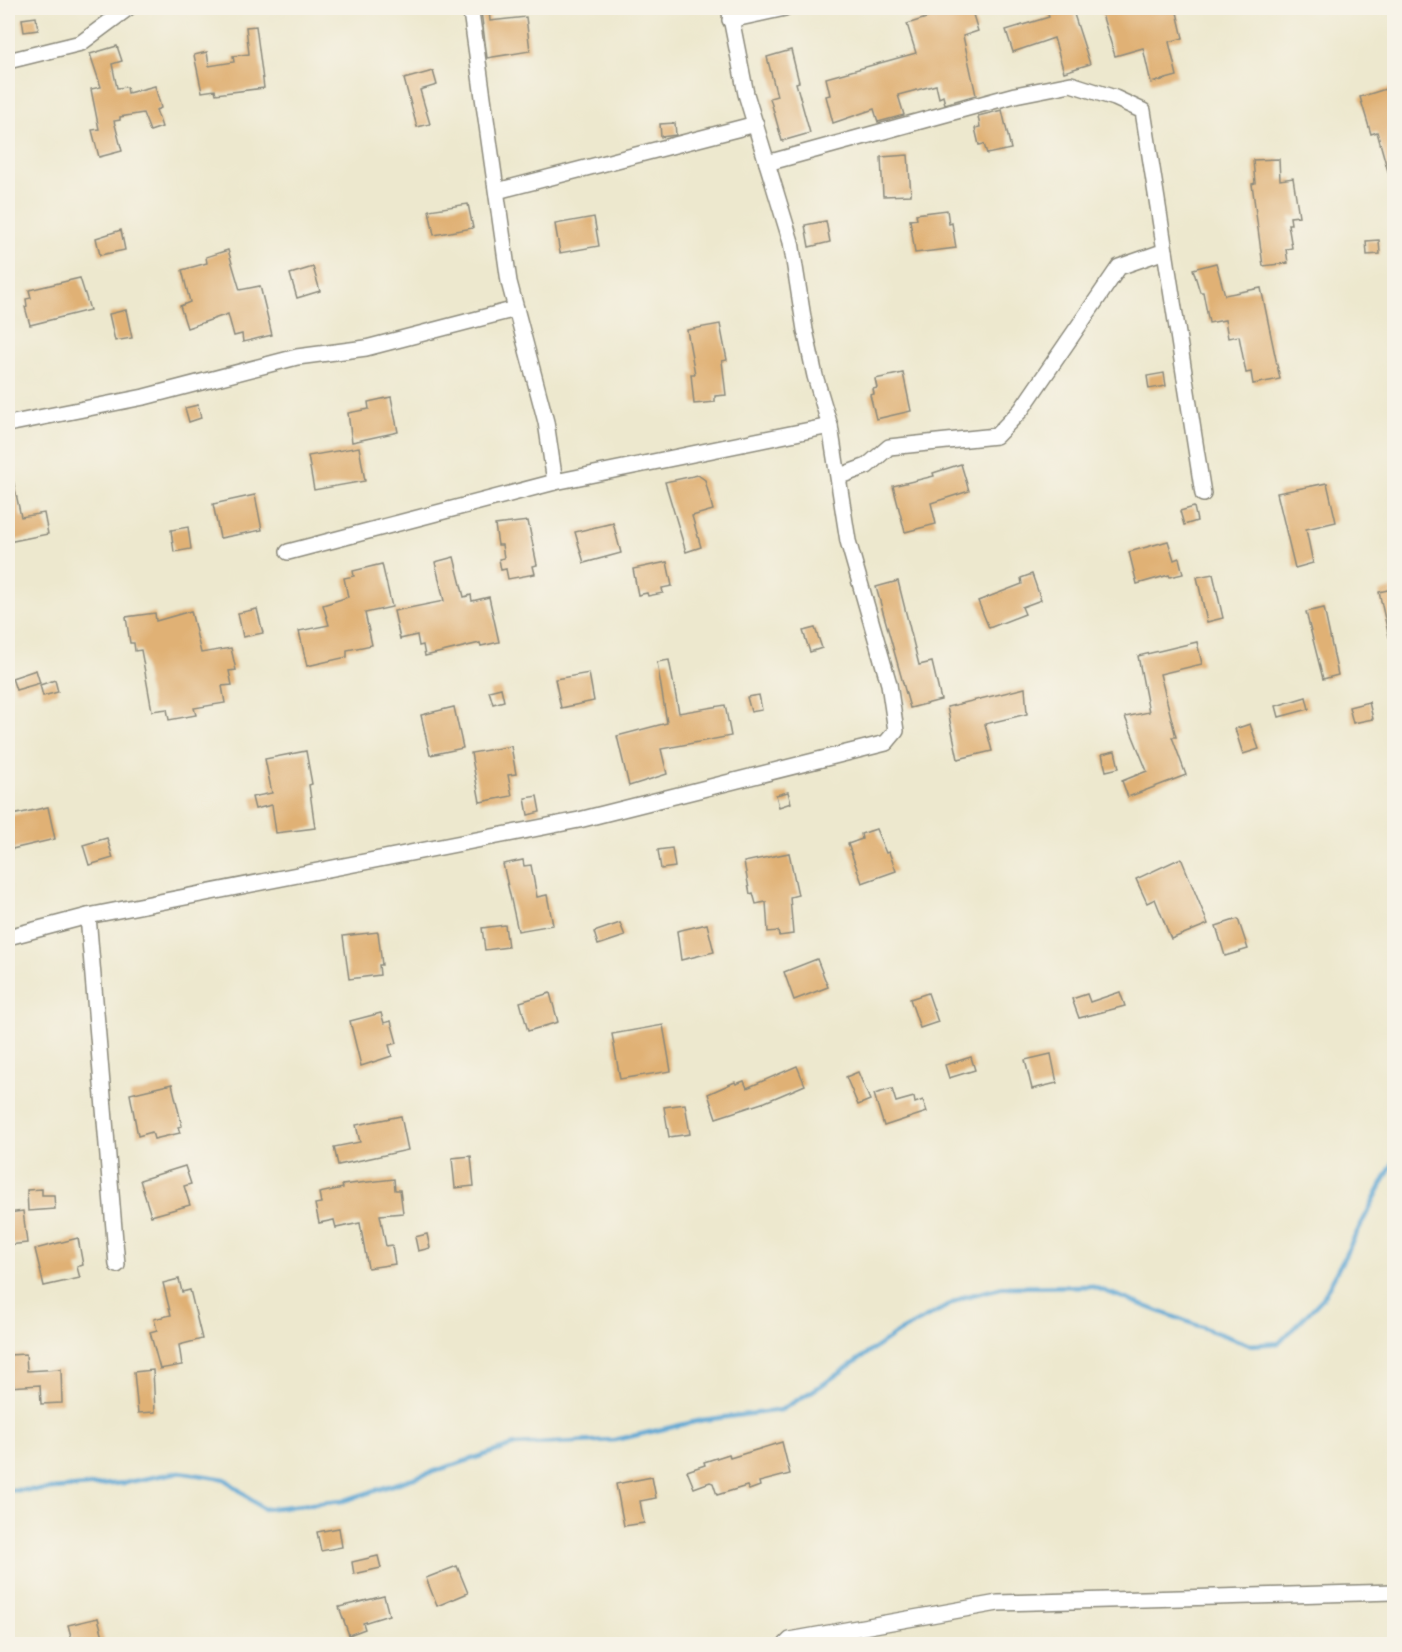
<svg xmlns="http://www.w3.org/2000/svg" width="1402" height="1652" font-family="Delius,sans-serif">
<rect width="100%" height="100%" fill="#f7f3e8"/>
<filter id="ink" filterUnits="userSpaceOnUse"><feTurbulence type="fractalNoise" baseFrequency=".0167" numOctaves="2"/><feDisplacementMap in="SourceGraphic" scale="12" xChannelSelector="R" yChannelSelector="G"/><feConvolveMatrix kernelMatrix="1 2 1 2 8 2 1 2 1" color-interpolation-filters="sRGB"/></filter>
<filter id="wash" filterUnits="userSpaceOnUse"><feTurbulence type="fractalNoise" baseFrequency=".008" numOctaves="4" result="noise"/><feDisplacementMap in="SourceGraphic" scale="24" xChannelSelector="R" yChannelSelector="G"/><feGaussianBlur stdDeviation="1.35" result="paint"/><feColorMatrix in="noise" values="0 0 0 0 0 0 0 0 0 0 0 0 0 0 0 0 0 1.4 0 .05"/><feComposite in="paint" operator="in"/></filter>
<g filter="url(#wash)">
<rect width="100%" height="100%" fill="#ede8ce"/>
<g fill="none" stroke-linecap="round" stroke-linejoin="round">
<!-- stream -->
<path stroke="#5ba6d3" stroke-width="4.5" d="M 8,1490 L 41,1490 L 124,1483 L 179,1472 L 225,1479 L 263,1509 L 343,1501 L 515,1445 L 615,1440 L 703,1420 L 781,1410 L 822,1385 L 894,1335 L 964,1297 L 1004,1287 L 1091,1286 L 1250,1345 L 1279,1343 L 1323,1298 L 1394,1161"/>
</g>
<g id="blocks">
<!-- building -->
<g fill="#e0b175">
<path d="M 958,8 L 971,8 L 978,31 L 963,36 L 976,95 L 945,104 L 943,96 L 939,98 L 936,85 L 898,95 L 904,115 L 878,122 L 874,109 L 833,123 L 826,96 L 830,95 L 826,78 L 916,53 L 907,24 Z"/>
<path d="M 1046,8 L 1072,8 L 1090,64 L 1064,72 L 1054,38 L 1013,52 L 1006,30 L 1049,17 Z"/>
<path d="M 1100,8 L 1176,8 L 1183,38 L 1169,42 L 1177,76 L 1151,83 L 1143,48 L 1115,56 Z"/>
<path d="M 489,10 L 490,21 L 526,17 L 530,51 L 487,58 L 481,11 Z"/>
<path d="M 36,17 L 38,30 L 24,32 L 22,19 Z"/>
<path d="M 256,26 L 264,88 L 216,94 L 215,90 L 202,92 L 194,55 L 207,52 L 209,66 L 234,62 L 233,56 L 249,54 L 246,27 Z"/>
<path d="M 117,46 L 122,61 L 112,64 L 117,88 L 127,87 L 128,93 L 155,86 L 161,108 L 156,110 L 162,127 L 150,131 L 143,113 L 120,117 L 120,120 L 114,121 L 122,151 L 99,157 L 92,130 L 99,129 L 91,89 L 101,87 L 90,54 Z"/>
<path d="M 791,50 L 799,82 L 796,83 L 810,133 L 782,141 L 770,98 L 777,96 L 767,57 Z"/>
<path d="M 433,71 L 437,85 L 420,90 L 430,124 L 417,127 L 404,79 Z"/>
<path d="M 1395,86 L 1395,181 L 1391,182 L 1377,132 L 1371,134 L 1360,97 Z"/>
<path d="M 1002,110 L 1011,149 L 987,154 L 984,144 L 979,145 L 975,128 L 980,127 L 978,116 Z"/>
<path d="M 675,123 L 676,135 L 661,137 L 660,124 Z"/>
<path d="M 908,155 L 911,195 L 883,196 L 881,157 Z"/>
<path d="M 1279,159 L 1280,180 L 1293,178 L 1299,216 L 1290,217 L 1291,224 L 1288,224 L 1292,248 L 1286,249 L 1288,263 L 1263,266 L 1252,184 L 1255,183 L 1253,160 Z"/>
<path d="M 468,204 L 473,228 L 434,235 L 429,210 Z"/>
<path d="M 947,210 L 949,224 L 952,223 L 956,248 L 915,253 L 910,220 L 917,219 L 916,214 Z"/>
<path d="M 594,217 L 599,246 L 560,253 L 555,224 Z"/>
<path d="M 826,221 L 830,242 L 809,247 L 805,225 Z"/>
<path d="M 121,230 L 125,250 L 100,255 L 96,238 Z"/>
<path d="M 1379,240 L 1380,254 L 1367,255 L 1366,241 Z"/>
<path d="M 228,250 L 240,290 L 260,286 L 272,335 L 243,342 L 242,334 L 234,336 L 228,314 L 187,328 L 180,306 L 190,302 L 182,270 L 207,263 L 206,257 Z"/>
<path d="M 1216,263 L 1225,295 L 1261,288 L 1280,379 L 1253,384 L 1251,372 L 1246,373 L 1239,336 L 1228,338 L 1225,320 L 1209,323 L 1203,292 L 1200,292 L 1193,269 Z"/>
<path d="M 313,267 L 320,291 L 297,298 L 290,274 Z"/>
<path d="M 80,278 L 90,310 L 30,325 L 25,307 L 27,306 L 26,299 L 31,298 L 29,290 Z"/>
<path d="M 126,310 L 132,338 L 115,341 L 109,314 Z"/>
<path d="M 720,324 L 727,360 L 722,361 L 726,395 L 715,396 L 715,402 L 694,404 L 691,374 L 695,374 L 687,330 Z"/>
<path d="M 903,373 L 911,411 L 876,419 L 870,395 L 874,394 L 873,389 L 877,388 L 875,379 Z"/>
<path d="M 1164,373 L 1166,386 L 1149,389 L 1147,376 Z"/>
<path d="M 391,397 L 398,432 L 352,442 L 348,413 L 369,409 L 368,402 Z"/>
<path d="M 198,405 L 201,418 L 189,422 L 185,408 Z"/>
<path d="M 359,447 L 365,481 L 314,490 L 308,456 Z"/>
<path d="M 961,464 L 969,491 L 931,503 L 936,524 L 905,532 L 893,486 L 934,476 L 933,473 Z"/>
<path d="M 698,475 L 705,480 L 713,510 L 692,516 L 701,547 L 686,552 L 665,482 Z"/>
<path d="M 13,480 L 21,517 L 44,513 L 48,534 L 8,542 L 8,481 Z"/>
<path d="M 1327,483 L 1336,522 L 1306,529 L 1313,563 L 1295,568 L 1277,493 Z"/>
<path d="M 255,495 L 262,530 L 220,538 L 213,504 Z"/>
<path d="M 1194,507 L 1197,521 L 1184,525 L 1180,511 Z"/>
<path d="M 528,521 L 537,565 L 533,566 L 535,574 L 508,579 L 506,569 L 501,570 L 499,559 L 504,558 L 502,545 L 498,545 L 495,525 Z"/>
<path d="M 613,523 L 621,553 L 584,563 L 575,532 Z"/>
<path d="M 188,527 L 191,549 L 174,552 L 171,530 Z"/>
<path d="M 1168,541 L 1174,560 L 1179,558 L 1183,574 L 1170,577 L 1169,575 L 1137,584 L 1129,552 Z"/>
<path d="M 454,557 L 464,597 L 471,595 L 472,601 L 489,597 L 499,642 L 481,646 L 480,643 L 425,656 L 423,645 L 419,646 L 417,635 L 400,639 L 394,611 L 444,601 L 435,562 Z"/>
<path d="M 667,562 L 672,586 L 662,588 L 663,593 L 648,596 L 647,593 L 638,595 L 633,569 Z"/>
<path d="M 382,564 L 392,607 L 365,613 L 372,645 L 347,650 L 347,657 L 307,666 L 299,631 L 329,625 L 323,605 L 348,597 L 344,578 L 354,576 L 353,571 Z"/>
<path d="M 1032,574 L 1041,600 L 1022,607 L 1025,614 L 989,628 L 978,601 L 1022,584 L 1021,578 Z"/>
<path d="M 1213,574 L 1223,618 L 1207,622 L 1197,577 Z"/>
<path d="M 898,581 L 919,665 L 932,662 L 941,700 L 910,708 L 876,587 Z"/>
<path d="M 1392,589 L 1395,637 L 1389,637 L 1379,592 Z"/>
<path d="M 1324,608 L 1338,675 L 1323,679 L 1306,612 Z"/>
<path d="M 257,609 L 263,633 L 243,637 L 238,613 Z"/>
<path d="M 191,611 L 201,653 L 231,648 L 236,670 L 229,671 L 232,685 L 222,686 L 225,703 L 194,708 L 196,715 L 169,720 L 167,709 L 152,711 L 141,650 L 135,651 L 134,643 L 130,643 L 126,617 L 155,613 L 156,621 Z"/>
<path d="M 815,628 L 822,648 L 810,652 L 803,631 Z"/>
<path d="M 1197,642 L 1202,664 L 1160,674 L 1176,737 L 1172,737 L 1186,775 L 1128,797 L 1122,781 L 1147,771 L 1125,717 L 1149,712 L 1138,656 Z"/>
<path d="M 669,660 L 679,713 L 725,705 L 731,736 L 661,749 L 667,774 L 629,786 L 617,736 L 667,723 L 657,662 Z"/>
<path d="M 36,670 L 40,683 L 16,690 L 12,678 Z"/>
<path d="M 589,673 L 594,701 L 561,708 L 555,679 Z"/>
<path d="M 55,680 L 58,692 L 43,696 L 40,685 Z"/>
<path d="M 501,688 L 504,701 L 493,704 L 489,691 Z"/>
<path d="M 1025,688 L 1027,714 L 985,724 L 992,751 L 958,759 L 947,707 Z"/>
<path d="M 759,695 L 762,710 L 751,712 L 747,697 Z"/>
<path d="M 1306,697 L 1309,709 L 1279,717 L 1276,706 Z"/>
<path d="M 1369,702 L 1373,719 L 1353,723 L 1349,707 Z"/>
<path d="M 454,707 L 463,748 L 430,755 L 421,715 Z"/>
<path d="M 1250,724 L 1259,749 L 1243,754 L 1235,729 Z"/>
<path d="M 511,746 L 516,774 L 508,775 L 512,796 L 480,802 L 471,753 Z"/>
<path d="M 306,751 L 312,784 L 309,785 L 315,828 L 276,833 L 272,805 L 255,809 L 252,797 L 272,793 L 265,759 Z"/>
<path d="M 1115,751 L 1119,768 L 1106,771 L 1102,754 Z"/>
<path d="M 788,792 L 791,803 L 779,807 L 776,795 Z"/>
<path d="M 537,796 L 540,812 L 528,815 L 525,798 Z"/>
<path d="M 48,807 L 55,839 L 12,849 L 8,816 Z"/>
<path d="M 876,829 L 886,853 L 889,852 L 896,871 L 862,883 L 848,844 L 862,839 L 861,834 Z"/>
<path d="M 107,838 L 113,858 L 89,865 L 83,845 Z"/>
<path d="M 672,848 L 675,867 L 661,869 L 658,850 Z"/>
<path d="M 789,853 L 798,895 L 790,897 L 793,934 L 779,936 L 778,931 L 768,932 L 766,902 L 756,904 L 753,893 L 750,894 L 744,862 Z"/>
<path d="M 1181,858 L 1208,924 L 1171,939 L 1155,899 L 1147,903 L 1136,879 Z"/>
<path d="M 523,860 L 524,866 L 531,865 L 537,897 L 547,895 L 553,925 L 518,931 L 503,864 Z"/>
<path d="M 1238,919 L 1248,949 L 1225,956 L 1216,926 Z"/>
<path d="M 620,923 L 625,936 L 598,945 L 594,932 Z"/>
<path d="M 707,924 L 714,952 L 681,960 L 677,931 Z"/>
<path d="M 505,925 L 508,947 L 485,950 L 482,928 Z"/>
<path d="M 378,932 L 382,965 L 379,965 L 380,975 L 349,979 L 343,936 Z"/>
<path d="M 817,959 L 828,987 L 794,1000 L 784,972 Z"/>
<path d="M 1120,992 L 1125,1006 L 1079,1018 L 1072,999 L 1087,994 L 1090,1002 Z"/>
<path d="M 550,993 L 558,1022 L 528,1031 L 520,1002 Z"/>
<path d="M 928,993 L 938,1022 L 920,1028 L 910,999 Z"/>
<path d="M 381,1013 L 384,1023 L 391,1021 L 397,1043 L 389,1045 L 392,1056 L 361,1066 L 350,1021 Z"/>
<path d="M 663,1025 L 671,1071 L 620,1079 L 612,1034 Z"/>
<path d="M 1051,1054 L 1057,1083 L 1032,1089 L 1025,1060 Z"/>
<path d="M 971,1057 L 975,1070 L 949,1078 L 945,1065 Z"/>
<path d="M 797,1066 L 805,1085 L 765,1102 L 716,1118 L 708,1094 L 735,1082 L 736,1084 L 744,1081 L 747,1088 Z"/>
<path d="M 858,1072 L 870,1100 L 858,1105 L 846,1077 Z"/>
<path d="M 172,1084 L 182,1126 L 178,1127 L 180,1133 L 154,1139 L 152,1132 L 138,1136 L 130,1094 Z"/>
<path d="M 892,1089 L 896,1102 L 914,1097 L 915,1103 L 923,1100 L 927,1112 L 884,1126 L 874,1094 Z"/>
<path d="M 685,1104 L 690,1134 L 669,1137 L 664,1107 Z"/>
<path d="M 401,1116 L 408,1150 L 338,1165 L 334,1147 L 360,1142 L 356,1125 Z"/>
<path d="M 471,1156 L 474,1186 L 455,1188 L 452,1158 Z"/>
<path d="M 185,1166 L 191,1184 L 184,1186 L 190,1205 L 151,1216 L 140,1180 Z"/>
<path d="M 394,1179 L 395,1190 L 400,1190 L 403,1213 L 380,1215 L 386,1246 L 392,1245 L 395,1264 L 368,1268 L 360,1223 L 336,1228 L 334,1220 L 319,1223 L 315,1204 L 321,1203 L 319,1193 L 343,1188 L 342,1185 Z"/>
<path d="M 42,1189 L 42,1195 L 54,1195 L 55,1209 L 28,1211 L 27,1190 Z"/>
<path d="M 23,1211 L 27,1243 L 8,1245 L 8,1213 Z"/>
<path d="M 427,1234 L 430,1248 L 418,1251 L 415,1237 Z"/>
<path d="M 78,1238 L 83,1265 L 77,1267 L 80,1278 L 44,1286 L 35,1249 Z"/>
<path d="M 179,1279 L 182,1292 L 190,1290 L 202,1339 L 179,1345 L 182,1365 L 160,1369 L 150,1332 L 157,1330 L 154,1319 L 171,1315 L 163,1283 Z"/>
<path d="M 26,1354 L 27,1371 L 61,1369 L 62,1403 L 41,1404 L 40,1385 L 8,1387 L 8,1355 Z"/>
<path d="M 153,1370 L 155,1412 L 138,1413 L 134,1372 Z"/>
<path d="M 782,1442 L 790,1474 L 759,1482 L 760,1486 L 749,1490 L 747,1486 L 717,1495 L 713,1483 L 710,1482 L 694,1488 L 687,1471 L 705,1465 L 704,1462 L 729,1454 L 730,1458 Z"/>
<path d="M 652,1477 L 656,1498 L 640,1501 L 644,1523 L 624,1526 L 616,1484 Z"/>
<path d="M 339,1528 L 342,1547 L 321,1551 L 317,1532 Z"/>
<path d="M 378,1556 L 381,1568 L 354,1574 L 352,1562 Z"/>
<path d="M 457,1566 L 468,1593 L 437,1606 L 426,1578 Z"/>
<path d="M 384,1596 L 389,1615 L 363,1623 L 365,1629 L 349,1635 L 339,1607 Z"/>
<path d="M 98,1618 L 105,1644 L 73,1644 L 68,1625 Z"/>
</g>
</g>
</g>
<g filter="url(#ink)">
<use href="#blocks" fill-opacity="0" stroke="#8c8a7c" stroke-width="1.5"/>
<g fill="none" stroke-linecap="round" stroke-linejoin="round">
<defs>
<g id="minor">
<path d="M 471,12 L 509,282 L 546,422 L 555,482"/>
<path d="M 730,20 L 785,8"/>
<path d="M 8,61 L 81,43 L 128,8"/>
<path d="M 767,163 L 1015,95 L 1071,84 L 1115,98 L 1143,111 L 1165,251 L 1119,267 L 1021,410 L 996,436 L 889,447 L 867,466 L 840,476"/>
<path d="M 497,191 L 756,124"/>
<path d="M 1165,251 L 1203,494"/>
<path d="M 8,424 L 144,397 L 297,357 L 366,348 L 516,309"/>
<path d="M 288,552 L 555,482 L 830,426"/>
<path d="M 88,916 L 117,1265"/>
<path d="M 8,937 L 88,916 L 579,820 L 886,743 L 896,731 L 889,684 L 848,541 L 830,426 L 815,376 L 805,330 L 791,242 L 746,94 L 729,8"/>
<path d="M 786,1644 L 790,1640 L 998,1603 L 1394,1592"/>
</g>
</defs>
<!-- minor casing -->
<use href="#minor" stroke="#8c8a7c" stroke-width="18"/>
<!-- minor -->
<use href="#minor" stroke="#fff" stroke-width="15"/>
</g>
</g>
<!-- margin -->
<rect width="1402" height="1652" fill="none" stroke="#f7f3e8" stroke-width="30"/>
</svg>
